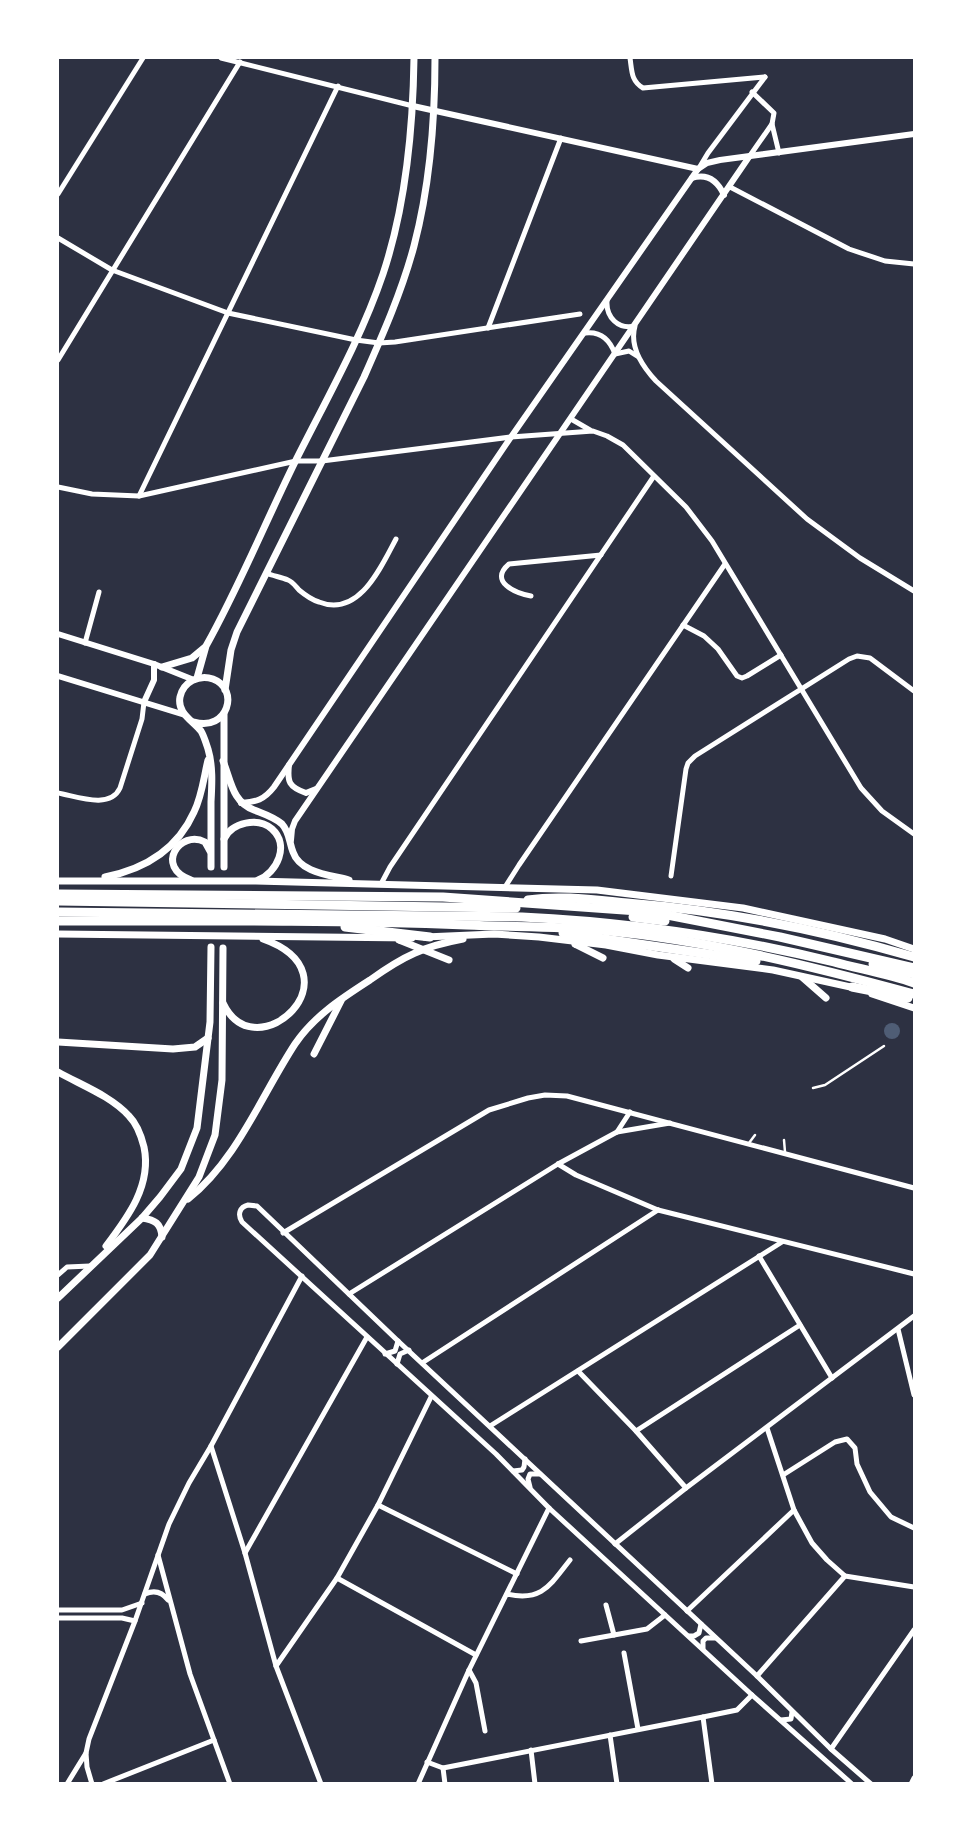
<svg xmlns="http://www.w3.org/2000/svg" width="972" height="1841" font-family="Merriweather,serif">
<rect width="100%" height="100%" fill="#2d3142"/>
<!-- water -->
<circle fill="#4f5d75" cx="892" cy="1031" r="8"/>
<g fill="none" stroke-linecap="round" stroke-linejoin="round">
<!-- service -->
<g stroke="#fff" stroke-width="2.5">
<path d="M 813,1088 L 825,1085 L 884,1046"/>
<path d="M 784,1140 L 785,1152"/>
<path d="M 749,1143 L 755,1135"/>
</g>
<!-- minor -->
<g stroke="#fff" stroke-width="5">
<path d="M 221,58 L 413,106"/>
<path d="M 630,58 C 632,71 631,81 643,88 L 765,77"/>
<path d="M 752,92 L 774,113 L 772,124 L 779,153"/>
<path d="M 749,157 L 772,124"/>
<path d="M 699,168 L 708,153 L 765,77"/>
<path d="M 730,187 L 849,249 L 885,261 L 914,264"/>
<path d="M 58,194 L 143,58"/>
<path d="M 58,238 L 112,270 L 228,313 L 356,340 L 379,343 L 395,342 L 580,314"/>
<path d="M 607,301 C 606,317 618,330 635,326 C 629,347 642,366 656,381 L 807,519 L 860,558 L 914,591"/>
<path d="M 488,328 L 561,138"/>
<path d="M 585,333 C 601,331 610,340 615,354 L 629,351 L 637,356"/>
<path d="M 58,360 L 240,62"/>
<path d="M 571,419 L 590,430"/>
<path d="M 58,487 L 92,494 L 139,496 L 296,461 L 322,461 L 511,437 L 593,431 L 607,436 L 623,445 L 686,507 L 712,541 L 861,788 L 882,811 L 914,834"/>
<path d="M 139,496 L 338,86"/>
<path d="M 266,573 C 273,576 281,577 288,580 C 293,582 296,587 299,590 C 305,595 312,600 319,602 C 359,618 381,567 396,539"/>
<path d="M 531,596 C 516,593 488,582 509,564 L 601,555"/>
<path d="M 683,625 L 704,636 L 718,649 L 737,676 L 742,678 L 747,676 L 781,655"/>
<path d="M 85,643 L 99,592"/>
<path d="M 58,793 C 76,796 110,810 120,788 L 142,719 L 144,702"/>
<path d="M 671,876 L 686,769 L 688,763 L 695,756 L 849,659 L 857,656 L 870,658 L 914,691"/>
<path d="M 381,884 L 390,867 L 654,476"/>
<path d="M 505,887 L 519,865 L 725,564"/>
<path d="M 617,1132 L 630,1112"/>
<path d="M 558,1164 L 576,1175 L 658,1210 L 914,1274"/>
<path d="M 283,1233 L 489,1110 L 528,1098 L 545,1095 L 567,1096 L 914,1188"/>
<path d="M 759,1256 L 832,1378"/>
<path d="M 58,1275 L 67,1267 L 90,1266"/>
<path d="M 349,1294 L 558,1164 L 617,1132 L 670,1123"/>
<path d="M 898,1329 L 914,1395"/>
<path d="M 385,1354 L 395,1351 L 398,1341"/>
<path d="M 422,1363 L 658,1210"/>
<path d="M 397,1364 L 400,1354 L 409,1350"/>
<path d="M 578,1371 L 636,1431 L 686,1488"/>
<path d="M 490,1426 L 782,1242"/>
<path d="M 767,1428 L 794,1510 L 812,1543 L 827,1560 L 845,1576 L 914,1587"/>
<path d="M 636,1431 L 800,1325"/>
<path d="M 211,1446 L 245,1553 L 276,1666 L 321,1784"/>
<path d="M 513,1471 L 522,1470 L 524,1467 L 525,1459"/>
<path d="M 783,1475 L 835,1442 L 847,1439 L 855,1448 L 857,1464 L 870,1492 L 891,1517 L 914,1528"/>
<path d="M 530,1487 L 528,1479 L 530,1474 L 540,1474"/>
<path d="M 378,1505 L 517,1574"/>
<path d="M 615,1544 L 686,1488 L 914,1316"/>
<path d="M 245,1553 L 367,1337"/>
<path d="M 158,1555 L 190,1674 L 230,1784"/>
<path d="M 337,1578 L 476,1655"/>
<path d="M 145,1594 C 154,1590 162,1592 168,1600"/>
<path d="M 507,1594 C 542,1602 550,1585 570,1560"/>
<path d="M 606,1605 L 614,1635"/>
<path d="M 58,1610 L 122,1610 L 142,1603"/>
<path d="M 687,1611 L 794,1510"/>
<path d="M 58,1618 L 122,1618 L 135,1621"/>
<path d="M 689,1636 L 694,1636 L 699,1633 L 701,1624"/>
<path d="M 581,1641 L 647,1629 L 665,1615"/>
<path d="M 703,1649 L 703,1641 L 706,1638 L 715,1638"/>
<path d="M 624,1653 L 638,1729"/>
<path d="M 276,1666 L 337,1578 L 378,1505 L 431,1397"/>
<path d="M 469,1670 L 476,1683 L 485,1731"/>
<path d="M 757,1676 L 845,1576"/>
<path d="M 703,1717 L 712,1784"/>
<path d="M 781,1720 L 791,1719 L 792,1712"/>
<path d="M 610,1735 L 617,1784"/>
<path d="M 831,1749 L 914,1630"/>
<path d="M 531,1750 L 535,1784"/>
<path d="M 86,1753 L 87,1767 L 92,1784"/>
<path d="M 427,1762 L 443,1768 L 703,1717 L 737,1710 L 752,1695"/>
<path d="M 443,1768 L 445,1784"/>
<path d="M 67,1784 L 86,1753 L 89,1739 L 135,1621 L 169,1524 L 189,1483 L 211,1446 L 302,1276"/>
<path d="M 103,1784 L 214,1740"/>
<path d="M 418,1784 L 469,1670 L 549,1508"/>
<path d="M 852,1784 L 752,1695 L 549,1508 L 496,1454 L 242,1222 C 237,1214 240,1207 248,1205 L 257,1206 L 398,1341 L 757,1676 L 831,1749 L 871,1784"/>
<path d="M 911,1784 L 914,1778"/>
</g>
<!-- tertiary -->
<g stroke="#fff" stroke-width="6">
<path d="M 413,106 L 698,169"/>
<path d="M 692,178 C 708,173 718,182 724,195"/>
<path d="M 58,634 L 154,664 L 194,680"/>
<path d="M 58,676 L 185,715"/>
<path d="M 144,702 L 154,680 L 154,664"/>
<path d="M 289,765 C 287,782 289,787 306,793 L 316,789"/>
<path d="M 241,803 C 256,802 264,800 274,787 L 511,437 L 698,169 L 707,163 L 720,160 L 914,134"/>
<path d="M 291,840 L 292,829 L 295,821 L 749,157"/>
</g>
<!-- secondary -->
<g stroke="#fff" stroke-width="7">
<path d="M 162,667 L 192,658 L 204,648"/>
<path d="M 197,678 L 206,646 C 239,587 265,523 295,462 C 326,400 361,339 383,274 C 406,205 413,130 414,58"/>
<path d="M 225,690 L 231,650 L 237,632 L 364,377 C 383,334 402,291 414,246 C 430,185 435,120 435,58"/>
<path d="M 194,722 C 228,732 240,689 213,679 C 199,674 183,682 180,697 C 177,713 192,720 201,731 C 204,736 206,743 208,749 C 213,766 212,784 211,802 C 211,824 211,845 211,867"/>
<path d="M 223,761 C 231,780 232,802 254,810 C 264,814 274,817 282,824 C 290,833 289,842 293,852 C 300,873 331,875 349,880"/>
<path d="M 224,839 C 232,822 258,817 272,829 C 290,845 277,873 258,880"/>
<path d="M 224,867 L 224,715"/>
<path d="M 105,877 C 145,869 177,850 194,812 C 202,796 204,776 208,760"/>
<path d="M 191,880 C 154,867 180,829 205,842 L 210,851"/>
<path d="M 58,881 L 256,881 L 597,890 L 743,908 L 885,939 L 914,949"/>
<path d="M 58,934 L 412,938"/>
<path d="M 425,937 L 494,934 L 539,937 L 606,945 L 658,955 L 773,970 L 855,988"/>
<path d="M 399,940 L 449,960"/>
<path d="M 575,944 L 603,958"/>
<path d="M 674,959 L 688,968"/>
<path d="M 802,977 L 826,998"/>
<path d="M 872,994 L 914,1008"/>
<path d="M 223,1003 C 256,1073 362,974 263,939"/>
<path d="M 58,1042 L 173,1049 L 195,1047 L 208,1038"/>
<path d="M 314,1054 L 341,1001"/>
<path d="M 58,1072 C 81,1085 111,1096 129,1116 C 137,1124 141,1135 144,1147 C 152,1185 128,1217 106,1246"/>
<path d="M 188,1199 C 237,1160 261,1096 295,1044 C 314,1016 342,998 370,980 C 384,970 399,960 415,953 C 430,946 447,942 463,939"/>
<path d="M 142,1218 C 155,1220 161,1223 162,1237"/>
<path d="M 58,1298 L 142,1218 L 160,1197 L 181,1169 L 197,1128 L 210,1022 L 211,947"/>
<path d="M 58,1347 L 150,1255 L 199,1177 L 215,1135 L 222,1080 L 223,948"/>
</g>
<!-- motorway -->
<g stroke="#fff" stroke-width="9">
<path d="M 58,894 L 443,897 L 652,912 L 780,937 L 914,968"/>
<path d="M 528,900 C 561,895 595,900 627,903 C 727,911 818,929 914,957"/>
<path d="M 58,901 L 516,908"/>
<path d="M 58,912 L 522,917 C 627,922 732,937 834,962 C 860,969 888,974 914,983"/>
<path d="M 633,917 L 665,921"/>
<path d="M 58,921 C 194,921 330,920 466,925 C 510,927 556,926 600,930 C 707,940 811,966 914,994"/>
<path d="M 345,927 L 430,937"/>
<path d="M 563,933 L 756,961"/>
<path d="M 873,964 L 914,974"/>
<path d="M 852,987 L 908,998"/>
</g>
</g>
<!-- border -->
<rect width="972" height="1841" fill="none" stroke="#ffffff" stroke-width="118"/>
</svg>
